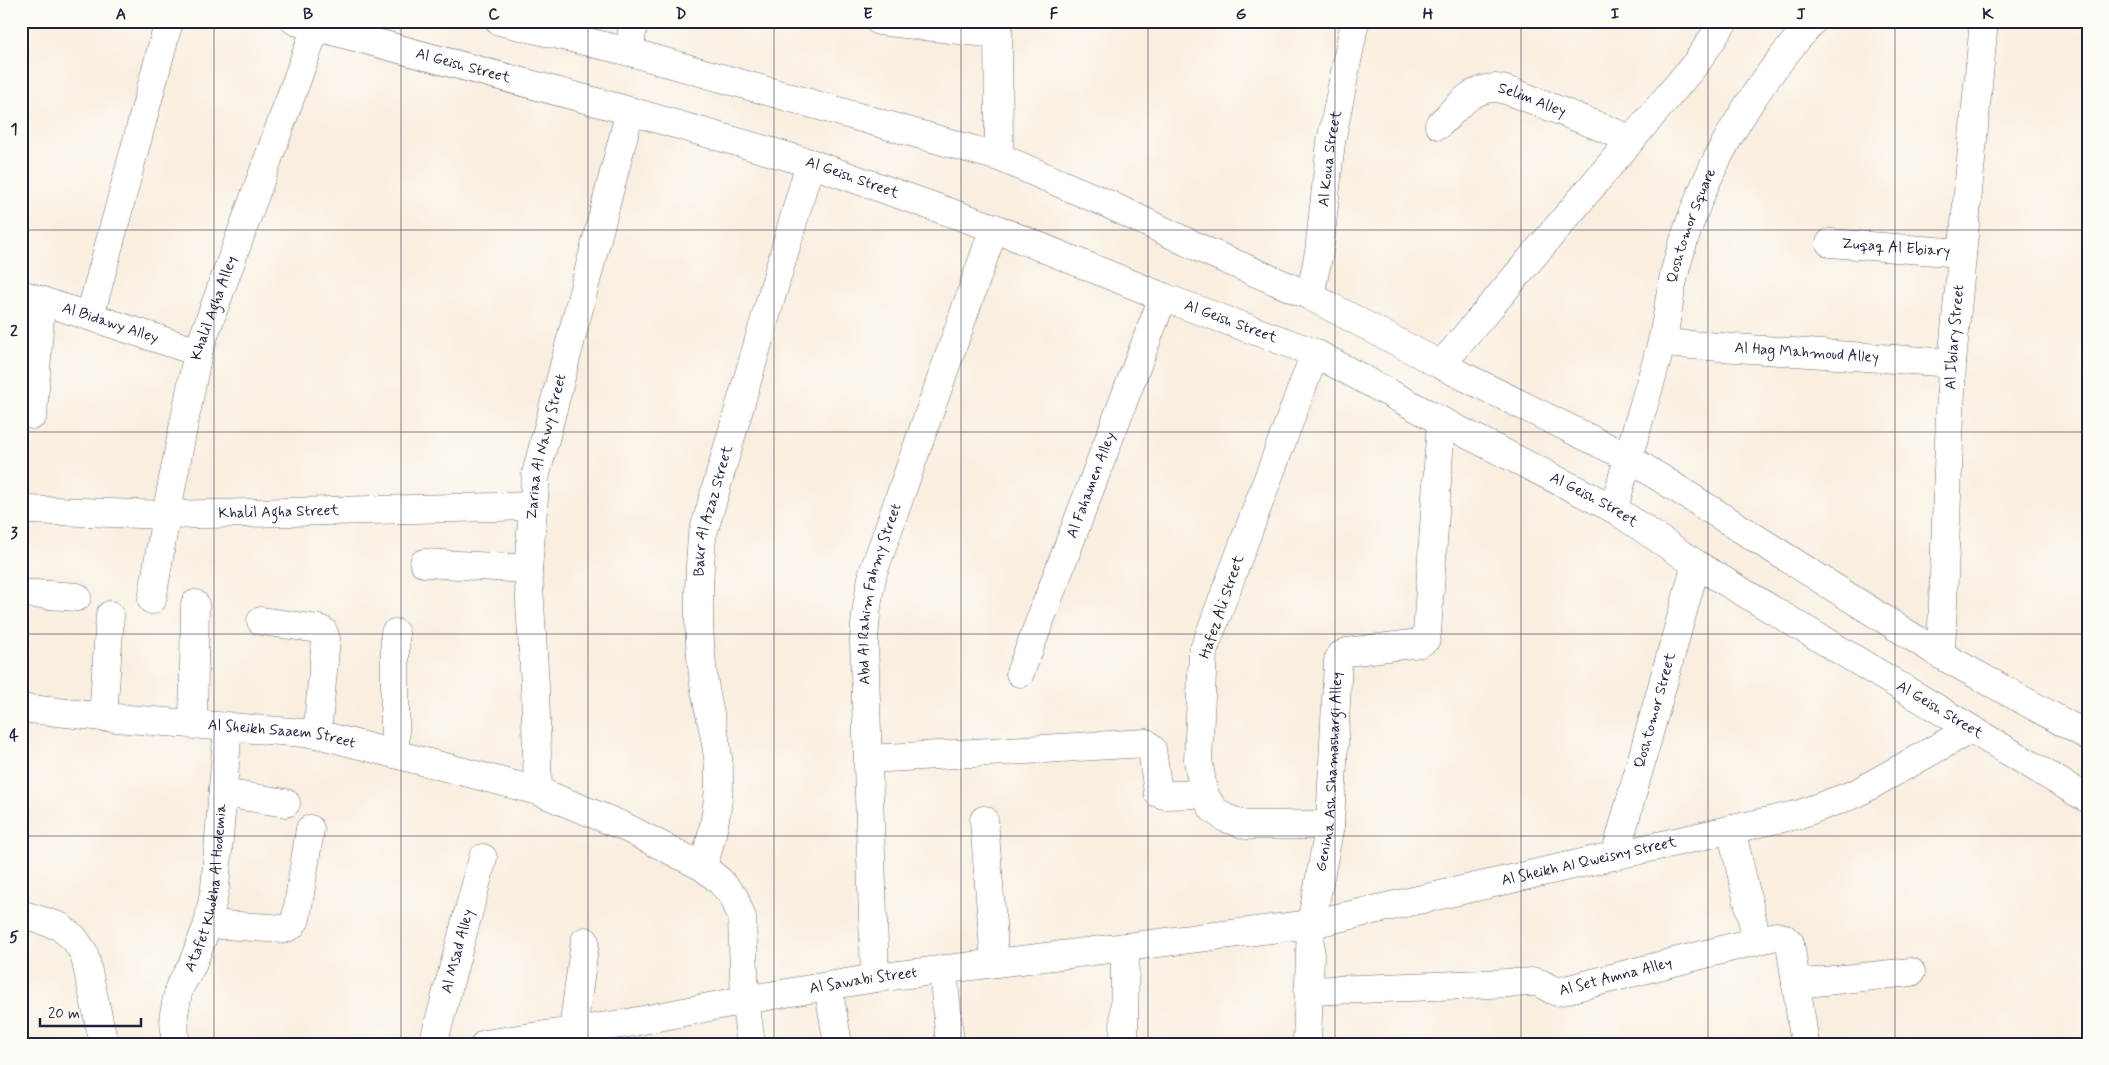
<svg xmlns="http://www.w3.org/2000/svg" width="2109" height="1065" font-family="Mynerve,sans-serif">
<rect width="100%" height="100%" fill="#fdfcf7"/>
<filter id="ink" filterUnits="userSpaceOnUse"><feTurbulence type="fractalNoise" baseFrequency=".02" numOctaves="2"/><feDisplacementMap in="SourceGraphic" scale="10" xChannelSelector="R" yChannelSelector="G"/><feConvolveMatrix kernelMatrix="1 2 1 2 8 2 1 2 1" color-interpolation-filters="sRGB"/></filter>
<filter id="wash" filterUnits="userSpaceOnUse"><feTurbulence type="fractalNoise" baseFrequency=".0096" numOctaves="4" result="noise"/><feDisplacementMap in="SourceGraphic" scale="20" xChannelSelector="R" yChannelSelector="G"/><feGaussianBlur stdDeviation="1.12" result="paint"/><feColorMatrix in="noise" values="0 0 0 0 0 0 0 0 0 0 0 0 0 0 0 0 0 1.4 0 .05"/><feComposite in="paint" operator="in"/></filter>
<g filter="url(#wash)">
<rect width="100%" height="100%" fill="#f9eedf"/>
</g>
<g filter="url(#ink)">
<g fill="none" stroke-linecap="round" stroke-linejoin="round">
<defs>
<g id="street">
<path d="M 879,21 L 996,34"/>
<path d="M 998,21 L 999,157"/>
<path d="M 630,52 L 633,21"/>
<path id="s1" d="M 1439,125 C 1455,110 1471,87 1496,88 C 1502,88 1509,92 1515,93 L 1631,139"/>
<path id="s2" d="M 1830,243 L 1962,253"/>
<path id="s3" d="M 21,294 L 198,352"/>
<path id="s4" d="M 1310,296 L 1319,252 L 1331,142 L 1355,21"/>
<path d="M 90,316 L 169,21"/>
<path id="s5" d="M 1662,343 L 1952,363"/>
<path d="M 1315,353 L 1203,652 L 1198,760 L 1204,794 L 1213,809 L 1225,818 L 1246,825 L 1330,825"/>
<path d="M 33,415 L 41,300"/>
<path id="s6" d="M 27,510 L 166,515 L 532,506"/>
<path d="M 424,563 L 528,569"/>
<path d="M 21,593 L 77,597"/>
<path id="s7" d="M 152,600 L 166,515 L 198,352 L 316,27"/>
<path d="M 261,621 L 319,629 L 323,631 L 326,639 L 317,734"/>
<path d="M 395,633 L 395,754"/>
<path id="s8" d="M 1941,655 L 1952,363 L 1984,21"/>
<path id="s9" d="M 1020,673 L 1163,297"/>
<path id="s10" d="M 21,708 L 103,717 L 317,734 L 538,791 L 623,826 L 703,867 L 720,881 L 734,897 L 742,918 L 745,1000 L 875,978 L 1311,924 L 1330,825 L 1338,661 L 1341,655 L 1347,652 L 1420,643 L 1426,639 L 1427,633 L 1441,421"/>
<path d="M 103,717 L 110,615"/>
<path d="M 193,725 L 195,604"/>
<path d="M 869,759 L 1146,743 L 1152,749 L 1158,793 L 1164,795 L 1204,794"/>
<path id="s11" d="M 538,791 L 535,686 L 528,569 L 536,474 L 630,111"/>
<path d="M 223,793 L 286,803"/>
<path d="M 984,820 L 995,963"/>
<path d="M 1731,829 L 1757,940"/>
<path id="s12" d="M 1615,856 L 1696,564"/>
<path id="s13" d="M 703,867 C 714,831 722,795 718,758 C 715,730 706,703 703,675 C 697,628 698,584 702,537 L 810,163"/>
<path d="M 21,914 L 59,926 L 74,938 L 84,953 L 104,1044"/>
<path d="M 208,924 L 284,929 L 291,926 L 296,919 L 310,829"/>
<path d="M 943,969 L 950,1044"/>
<path id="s14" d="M 875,978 L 864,641 C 865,618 868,596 873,573 L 994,228"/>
<path d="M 1796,984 L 1911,972"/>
<path d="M 828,986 L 838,1044"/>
<path id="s15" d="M 1308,991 L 1535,982 C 1544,983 1548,989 1557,992 L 1776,936 L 1784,938 L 1790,943 L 1805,1044"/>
<path d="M 573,1030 L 585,941"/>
<path id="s16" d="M 175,1044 L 174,1014 L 179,988 L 192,965 L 208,924 L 215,888 L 228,726"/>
<path id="s17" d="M 433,1044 L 483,858"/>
<path d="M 485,1044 L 628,1023 L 745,1000 L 751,1044"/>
<path d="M 1124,1044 L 1125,947"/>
<path id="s18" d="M 1307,1044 L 1311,924 L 1800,814 L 1855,794 L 1969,730"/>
</g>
<g id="secondary">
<path id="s19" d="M 295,21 L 630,111 L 810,163 L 994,228 L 1163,297 L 1315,353 L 1441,421 L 1614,509 L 1696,564 L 2088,799"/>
<path d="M 499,21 L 630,52 L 999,157 L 1108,204 L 1206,251 L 1310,296 L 1441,365 L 1627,457 L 1941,655 L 2088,736"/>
<path d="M 1441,365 L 1697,62 L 1724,21"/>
<path id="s20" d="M 1614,509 C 1628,454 1646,400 1661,345 C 1668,320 1669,292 1676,267 C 1702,172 1747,94 1813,21"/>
</g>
</defs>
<!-- street casing -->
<use href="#street" stroke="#6d6974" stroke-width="29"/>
<!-- secondary casing -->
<use href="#secondary" stroke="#6d6974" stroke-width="29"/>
<!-- street -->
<use href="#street" stroke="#fff" stroke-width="28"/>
<!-- secondary -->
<use href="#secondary" stroke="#fff" stroke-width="28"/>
</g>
</g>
<!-- grid -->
<path fill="none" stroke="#22223b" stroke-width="1" stroke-opacity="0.55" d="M 214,21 L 214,1044M 401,21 L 401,1044M 588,21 L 588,1044M 774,21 L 774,1044M 961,21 L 961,1044M 1148,21 L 1148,1044M 1335,21 L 1335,1044M 1521,21 L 1521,1044M 1708,21 L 1708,1044M 1895,21 L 1895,1044M 21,230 L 2088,230M 21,432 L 2088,432M 21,634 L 2088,634M 21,836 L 2088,836"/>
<g text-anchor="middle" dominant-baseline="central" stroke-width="4" stroke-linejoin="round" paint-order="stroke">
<!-- street labels -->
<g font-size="15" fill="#22223b" stroke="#fdfcf7">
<text stroke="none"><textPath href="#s19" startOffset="174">Al Geish Street</textPath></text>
<text stroke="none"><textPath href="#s1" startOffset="108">Selim Alley</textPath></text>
<text stroke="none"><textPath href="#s4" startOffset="139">Al Koua Street</textPath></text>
<text stroke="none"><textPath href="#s19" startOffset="579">Al Geish Street</textPath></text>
<text stroke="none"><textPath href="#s20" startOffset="294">Qoshtomor Square</textPath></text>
<text stroke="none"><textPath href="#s2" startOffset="66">Zuqaq Al Ebiary</textPath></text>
<text stroke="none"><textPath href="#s7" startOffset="299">Khalil Agha Alley</textPath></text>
<text stroke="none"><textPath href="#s19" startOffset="984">Al Geish Street</textPath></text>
<text stroke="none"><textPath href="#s3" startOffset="94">Al Bidawy Alley</textPath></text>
<text stroke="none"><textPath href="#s8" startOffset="318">Al Ibiary Street</textPath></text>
<text stroke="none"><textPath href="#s5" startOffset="145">Al Hag Mahmoud Alley</textPath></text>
<text stroke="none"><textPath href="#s11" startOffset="346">Zariaa Al Nawy Street</textPath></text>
<text stroke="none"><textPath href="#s9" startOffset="201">Al Fahamen Alley</textPath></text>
<text stroke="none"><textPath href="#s19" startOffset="1389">Al Geish Street</textPath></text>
<text stroke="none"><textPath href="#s13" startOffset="361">Bakr Al Azaz Street</textPath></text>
<text stroke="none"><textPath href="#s6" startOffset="252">Khalil Agha Street</textPath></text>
<text stroke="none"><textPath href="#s14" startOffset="386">Abd Al Rahim Fahmy Street</textPath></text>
<text transform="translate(1222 607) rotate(-71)">Hafez Ali Street</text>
<text stroke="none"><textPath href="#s12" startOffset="151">Qoshtomor Street</textPath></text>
<text stroke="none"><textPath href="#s19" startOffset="1794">Al Geish Street</textPath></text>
<text stroke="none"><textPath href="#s10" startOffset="262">Al Sheikh Saaem Street</textPath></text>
<text stroke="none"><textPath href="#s10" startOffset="1580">Genina Ash Shamashargi Alley</textPath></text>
<text stroke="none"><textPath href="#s18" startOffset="405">Al Sheikh Al Qweisny Street</textPath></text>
<text stroke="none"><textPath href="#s16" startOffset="162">Atafet Khokha Al Hodemia</textPath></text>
<text stroke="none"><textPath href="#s17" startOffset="96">Al Msad Alley</textPath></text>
<text stroke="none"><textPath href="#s15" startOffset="312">Al Set Amna Alley</textPath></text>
<text stroke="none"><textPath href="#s10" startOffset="975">Al Sawabi Street</textPath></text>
</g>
</g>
<!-- margin -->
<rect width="2109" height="1065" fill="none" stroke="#fdfcf7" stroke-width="55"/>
<!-- scale -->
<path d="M40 1018v8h101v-8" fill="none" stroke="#22223b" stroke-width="2.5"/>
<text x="48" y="1018" font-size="15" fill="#22223b" stroke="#fdfcf7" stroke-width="4" paint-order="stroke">20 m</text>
<rect x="28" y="28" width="2054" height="1010" fill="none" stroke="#22223b" stroke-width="2"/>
<g font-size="16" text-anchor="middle" font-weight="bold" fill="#22223b">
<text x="121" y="19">A</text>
<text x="308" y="19">B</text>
<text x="494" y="19">C</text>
<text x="681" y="19">D</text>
<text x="868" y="19">E</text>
<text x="1054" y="19">F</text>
<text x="1241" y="19">G</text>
<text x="1428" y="19">H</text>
<text x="1615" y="19">I</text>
<text x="1801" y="19">J</text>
<text x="1988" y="19">K</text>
<text x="14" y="134">1</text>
<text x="14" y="336">2</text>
<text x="14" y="538">3</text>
<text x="14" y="740">4</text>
<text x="14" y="942">5</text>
</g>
</svg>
